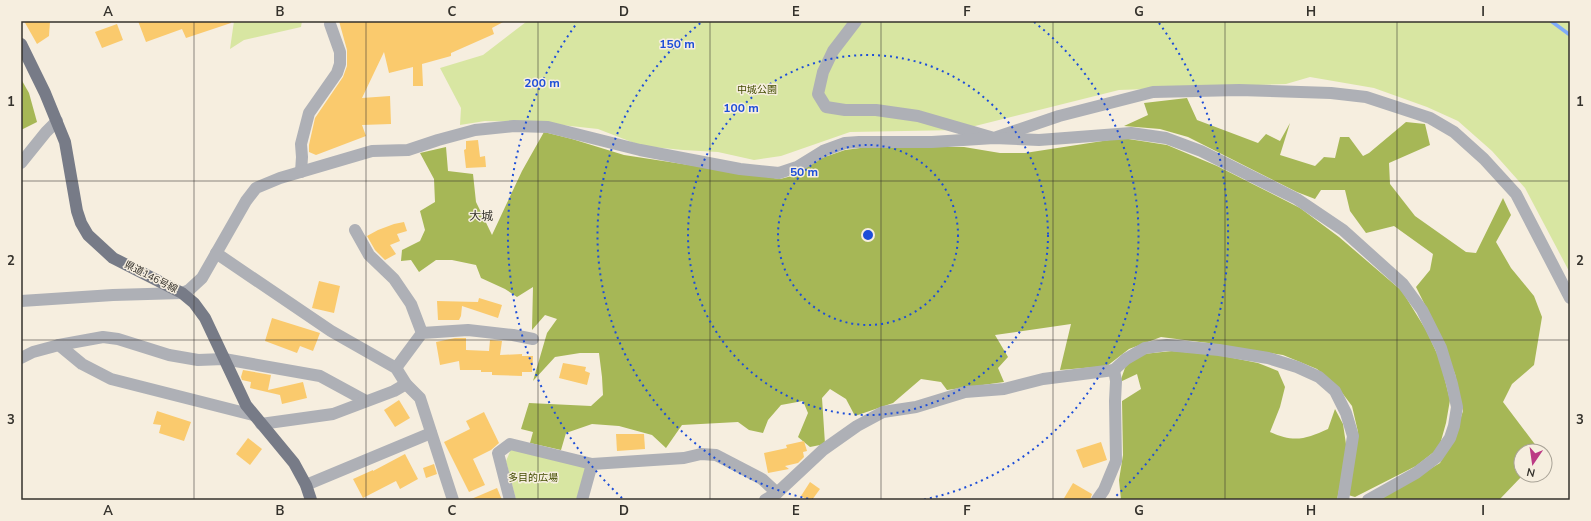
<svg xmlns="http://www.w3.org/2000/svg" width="1591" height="521" font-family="'Nunito Sans','Noto Sans JP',sans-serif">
<rect width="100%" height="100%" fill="#f6eedf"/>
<!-- green -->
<g fill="#d8e6a2">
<path d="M 234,21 L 302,21 L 301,27 L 244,40 L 230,49 Z"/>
<path d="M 534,21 L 1570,21 L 1570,273 L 1525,188 L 1492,151 L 1458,121 L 1427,107 L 1374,88 L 1310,77 L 1286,84 L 1119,90 L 959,130 L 850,132 L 781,156 L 754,160 L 718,152 L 683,150 L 642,146 L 598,129 L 534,122 L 485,121 L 460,125 L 461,108 L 440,68 L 483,55 L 526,22 Z"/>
<path d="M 511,449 L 587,467 L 576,500 L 516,500 L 506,461 Z"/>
</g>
<!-- forest -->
<g fill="#a6b756">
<path d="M 21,79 L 29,93 L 37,122 L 21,130 Z"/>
<path d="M 1187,98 L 1197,120 L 1258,143 L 1266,134 L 1280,141 L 1290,123 L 1280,155 L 1315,166 L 1324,157 L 1335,158 L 1340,137 L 1349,137 L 1363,156 L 1369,153 L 1406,122 L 1425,124 L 1430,145 L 1389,163 L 1390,184 L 1415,216 L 1466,252 L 1476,253 L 1503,198 L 1511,215 L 1496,242 L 1511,268 L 1534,296 L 1542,317 L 1534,365 L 1512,384 L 1503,402 L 1540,451 L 1521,451 L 1521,475 L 1523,475 L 1499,500 L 1378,500 L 1440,463 L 1454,438 L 1463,411 L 1455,374 L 1437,329 L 1416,287 L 1430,270 L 1433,254 L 1394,226 L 1366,233 L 1350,211 L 1345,190 L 1321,190 L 1315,199 L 1297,192 L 1188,137 L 1160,129 L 1124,126 L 1148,115 L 1144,103 Z"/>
<path d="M 544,132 L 572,139 L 624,155 L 780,179 L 792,176 L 819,159 L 845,150 L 868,147 L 964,147 L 1000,153 L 1025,153 L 1122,138 L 1167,145 L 1217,166 L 1300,208 L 1339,237 L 1402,291 L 1426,330 L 1440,360 L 1450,400 L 1446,423 L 1439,448 L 1416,466 L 1355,497 L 1348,495 L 1358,432 L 1352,406 L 1337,386 L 1317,369 L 1283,355 L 1208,343 L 1161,337 L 1129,349 L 1107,366 L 1060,370 L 1071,324 L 995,335 L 1008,357 L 998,368 L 1004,382 L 947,390 L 941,382 L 921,379 L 893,403 L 855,416 L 846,399 L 830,389 L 822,398 L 825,444 L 810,447 L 798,437 L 808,413 L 803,401 L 781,405 L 768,420 L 763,433 L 749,430 L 738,422 L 682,425 L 666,448 L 652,435 L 619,426 L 592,424 L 566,433 L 561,450 L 530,443 L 533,432 L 521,429 L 529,403 L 591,406 L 603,395 L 602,377 L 599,353 L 580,353 L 555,357 L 533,381 L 547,333 L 557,319 L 545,315 L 532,330 L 533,287 L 517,297 L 505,289 L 481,278 L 476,265 L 452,260 L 436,260 L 419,272 L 411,260 L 401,261 L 402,250 L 420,241 L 425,230 L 420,211 L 435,202 L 434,179 L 420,153 L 446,147 L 448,171 L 473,174 L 476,202 L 492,235 L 522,171 Z"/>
<path d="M 1172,351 L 1218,355 L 1258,363 L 1278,371 L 1285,387 L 1280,407 L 1270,432 C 1294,443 1306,439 1328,429 L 1335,409 L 1343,424 L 1347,451 L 1337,500 L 1121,500 L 1119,480 L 1123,455 L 1122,401 L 1141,389 L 1137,374 L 1120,382 L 1126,365 L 1143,354 Z"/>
</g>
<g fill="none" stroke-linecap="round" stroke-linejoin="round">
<!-- stream -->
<path stroke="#80abfa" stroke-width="3.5" d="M 1551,21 L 1570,35"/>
</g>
<!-- building -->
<g fill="#faca6d">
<path d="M 24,21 L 50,21 L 49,36 L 37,44 Z"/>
<path d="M 138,21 L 231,21 L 231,23 L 186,38 L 182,29 L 146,42 Z"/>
<path d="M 339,21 L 505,21 L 492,28 L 494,34 L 451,53 L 451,56 L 422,64 L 423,86 L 413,86 L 413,67 L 389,73 L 384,52 L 362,98 L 390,96 L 391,124 L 362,125 L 366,136 L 316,155 L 309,152 L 309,145 L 315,118 L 343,77 L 347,66 L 347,50 Z"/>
<path d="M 117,24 L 123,40 L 102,48 L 95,32 Z"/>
<path d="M 478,140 L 480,157 L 485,156 L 486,167 L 466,168 L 464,150 L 466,149 L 466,141 Z"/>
<path d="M 404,222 L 407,231 L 397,234 L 400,241 L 390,245 L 396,254 L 385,260 L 375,250 L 367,236 L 378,230 L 394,224 Z"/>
<path d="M 319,281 L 340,286 L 334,313 L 312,308 Z"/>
<path d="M 479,298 L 502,305 L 498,318 L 462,306 L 461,316 L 459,320 L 438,320 L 437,301 L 478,302 Z"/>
<path d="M 272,318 L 320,333 L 313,351 L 300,346 L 297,353 L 265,341 Z"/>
<path d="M 455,338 L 466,338 L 466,350 L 489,351 L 490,340 L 502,341 L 500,355 L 522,354 L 522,356 L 533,356 L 532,372 L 522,372 L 522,376 L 492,375 L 492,372 L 481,372 L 481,370 L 460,370 L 459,361 L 440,365 L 436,342 Z"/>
<path d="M 563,363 L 586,367 L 585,371 L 590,373 L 587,385 L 559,378 Z"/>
<path d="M 243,370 L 271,375 L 268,390 L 303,382 L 307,398 L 282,404 L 280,395 L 250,388 L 251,382 L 242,380 L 241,377 Z"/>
<path d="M 399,400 L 410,418 L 395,427 L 384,410 Z"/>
<path d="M 157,411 L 191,422 L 184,441 L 159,433 L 161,425 L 153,424 Z"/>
<path d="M 484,412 L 499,443 L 491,450 L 473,459 L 485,485 L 469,492 L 444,442 L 470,429 L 466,421 Z"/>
<path d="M 616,434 L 644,434 L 645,449 L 617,451 Z"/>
<path d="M 248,438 L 262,449 L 250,465 L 236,454 Z"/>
<path d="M 804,441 L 807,451 L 803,452 L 804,457 L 798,463 L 785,466 L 789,469 L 768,473 L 764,453 L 787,448 L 786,445 Z"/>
<path d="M 1101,442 L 1107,460 L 1083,468 L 1076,450 Z"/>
<path d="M 405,454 L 418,479 L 400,489 L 396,481 L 363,498 L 353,479 L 373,470 L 373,471 Z"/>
<path d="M 434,464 L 437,474 L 426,478 L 423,468 Z"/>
<path d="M 810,482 L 820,489 L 812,500 L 808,500 L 801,496 Z"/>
<path d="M 1073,483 L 1092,494 L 1090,500 L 1063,500 Z"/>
<path d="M 497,488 L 502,500 L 469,500 Z"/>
</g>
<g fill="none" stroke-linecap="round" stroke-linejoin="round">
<!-- minor -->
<g stroke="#aeb0b6" stroke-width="12">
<path d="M 856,21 L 833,51 L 823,72 L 818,94 L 826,107 L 845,110 L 876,110 L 918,116 L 994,138 L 1059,116 L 1153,92 L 1239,90 L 1331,93 L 1366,97 L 1430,118 L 1454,132 L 1484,159 L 1516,194 L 1570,298"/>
<path d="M 21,163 L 46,132 L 57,121"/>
<path d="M 301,172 L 302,157 L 301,144 L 309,113 L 337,73 L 340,64 L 340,52 L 330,24"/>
<path d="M 355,230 L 369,255 L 394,279 L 411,304 L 422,333"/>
<path d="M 216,253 L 331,331 L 396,368 L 406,384 L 420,398 L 453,500"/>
<path d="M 21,301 L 113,295 L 182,293 L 189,290 L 202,278 L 246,201 L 256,188 L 280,178 L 372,151 L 408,150 L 438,140 L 475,130 L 514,126 L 548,127 L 640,150 L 740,169 L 779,173 L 797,167 L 823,151 L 845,143 L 859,142 L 932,142 L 994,138 L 1039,140 L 1131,133 L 1166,138 L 1201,151 L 1297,199 L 1343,230 L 1403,284 L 1422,310 L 1441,348 L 1452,384 L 1457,407 L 1454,426 L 1450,438 L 1437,457 L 1416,473 L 1368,500"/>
<path d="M 59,345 L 103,337 L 118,339 L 169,355 L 198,360 L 224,359 L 320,376 L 366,401"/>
<path d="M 21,358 L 33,352 L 59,345 L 82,364 L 111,379 L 253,415"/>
<path d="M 396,368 L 422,333 L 468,330 L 513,335 L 533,339"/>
<path d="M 261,424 L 333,414 L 394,391 L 406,384"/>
<path d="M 306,485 L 431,433"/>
<path d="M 510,500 L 498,453 L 510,444 L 592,464"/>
<path d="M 582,500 L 592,464 L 684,458 L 701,454 L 716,455 L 762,479 L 777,493"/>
<path d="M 765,500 L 777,493 L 823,450 L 857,426 L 883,412 L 916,407 L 965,392 L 1004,389 L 1043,379 L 1114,370 L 1126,359 L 1145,348 L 1167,345 L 1219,350 L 1268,358 L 1297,367 L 1319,377 L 1335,391 L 1346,413 L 1353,436 L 1343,500"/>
<path d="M 1097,500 L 1104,490 L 1116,461 L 1115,401 L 1116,381 L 1114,370"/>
</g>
<!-- major -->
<path stroke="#777b87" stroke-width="12" d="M 21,44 L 45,93 L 65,142 L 77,211 L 81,223 L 88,235 L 113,258 L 182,293 L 194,303 L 205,318 L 246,405 L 294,463 L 306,485 L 311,500"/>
</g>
<!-- grid -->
<path fill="none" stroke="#35322c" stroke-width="1" stroke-opacity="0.55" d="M 194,21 L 194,500M 366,21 L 366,500M 538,21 L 538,500M 710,21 L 710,500M 881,21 L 881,500M 1053,21 L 1053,500M 1225,21 L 1225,500M 1397,21 L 1397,500M 21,181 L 1570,181M 21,340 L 1570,340"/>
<!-- distance rings -->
<g fill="none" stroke="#1d4ed8" stroke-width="2" stroke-dasharray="2 4">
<circle cx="868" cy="235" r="90"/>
<circle cx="868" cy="235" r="180"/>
<path d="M814 500A270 270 0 0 1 702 22M1034 22A270 270 0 0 1 922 500"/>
<path d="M622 498A360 360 0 0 1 577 23M1159 23A360 360 0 0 1 1114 498"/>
</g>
<g text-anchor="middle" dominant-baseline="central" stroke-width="3" stroke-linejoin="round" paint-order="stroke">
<!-- park labels -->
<g font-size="10" fill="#434c00" stroke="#f6eedf">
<text x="757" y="90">中城公園</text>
<text x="533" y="478">多目的広場</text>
</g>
<!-- street labels -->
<g font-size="10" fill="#35322c" stroke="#f6eedf">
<text transform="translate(151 277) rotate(27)">県道146号線</text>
</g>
<!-- quarter labels -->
<g font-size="12" fill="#35322c" stroke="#f6eedf">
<text x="481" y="216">大城</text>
</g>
</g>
<circle cx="868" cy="235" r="6" fill="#1d4ed8" stroke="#f6eedf" stroke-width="2"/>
<g font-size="12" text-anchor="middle" font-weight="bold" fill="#1d4ed8" stroke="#f6eedf" stroke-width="3" stroke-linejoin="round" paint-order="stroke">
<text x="677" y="48">150 m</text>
<text x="542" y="87">200 m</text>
<text x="741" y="112">100 m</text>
<text x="804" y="176">50 m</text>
</g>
<!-- border -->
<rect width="1591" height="521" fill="none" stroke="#f6eedf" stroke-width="44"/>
<!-- north arrow -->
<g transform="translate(1533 463) rotate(193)"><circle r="19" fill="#f6eedf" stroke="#a9a397"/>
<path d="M0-3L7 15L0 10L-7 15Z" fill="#bb3a84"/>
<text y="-6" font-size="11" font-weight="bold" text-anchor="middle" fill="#35322c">N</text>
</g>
<rect x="22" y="22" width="1547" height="477" fill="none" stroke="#35322c" stroke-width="1.5"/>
<g font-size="13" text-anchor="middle" font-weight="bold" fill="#35322c">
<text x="108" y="16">A</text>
<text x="280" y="16">B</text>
<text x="452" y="16">C</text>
<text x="624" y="16">D</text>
<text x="796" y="16">E</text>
<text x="967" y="16">F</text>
<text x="1139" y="16">G</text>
<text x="1311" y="16">H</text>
<text x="1483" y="16">I</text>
<text x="11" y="106">1</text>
<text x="1580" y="106">1</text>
<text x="11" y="265">2</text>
<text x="1580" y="265">2</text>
<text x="11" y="424">3</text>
<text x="1580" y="424">3</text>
<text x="108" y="515">A</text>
<text x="280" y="515">B</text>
<text x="452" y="515">C</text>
<text x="624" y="515">D</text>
<text x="796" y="515">E</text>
<text x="967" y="515">F</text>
<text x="1139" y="515">G</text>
<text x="1311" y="515">H</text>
<text x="1483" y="515">I</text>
</g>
</svg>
